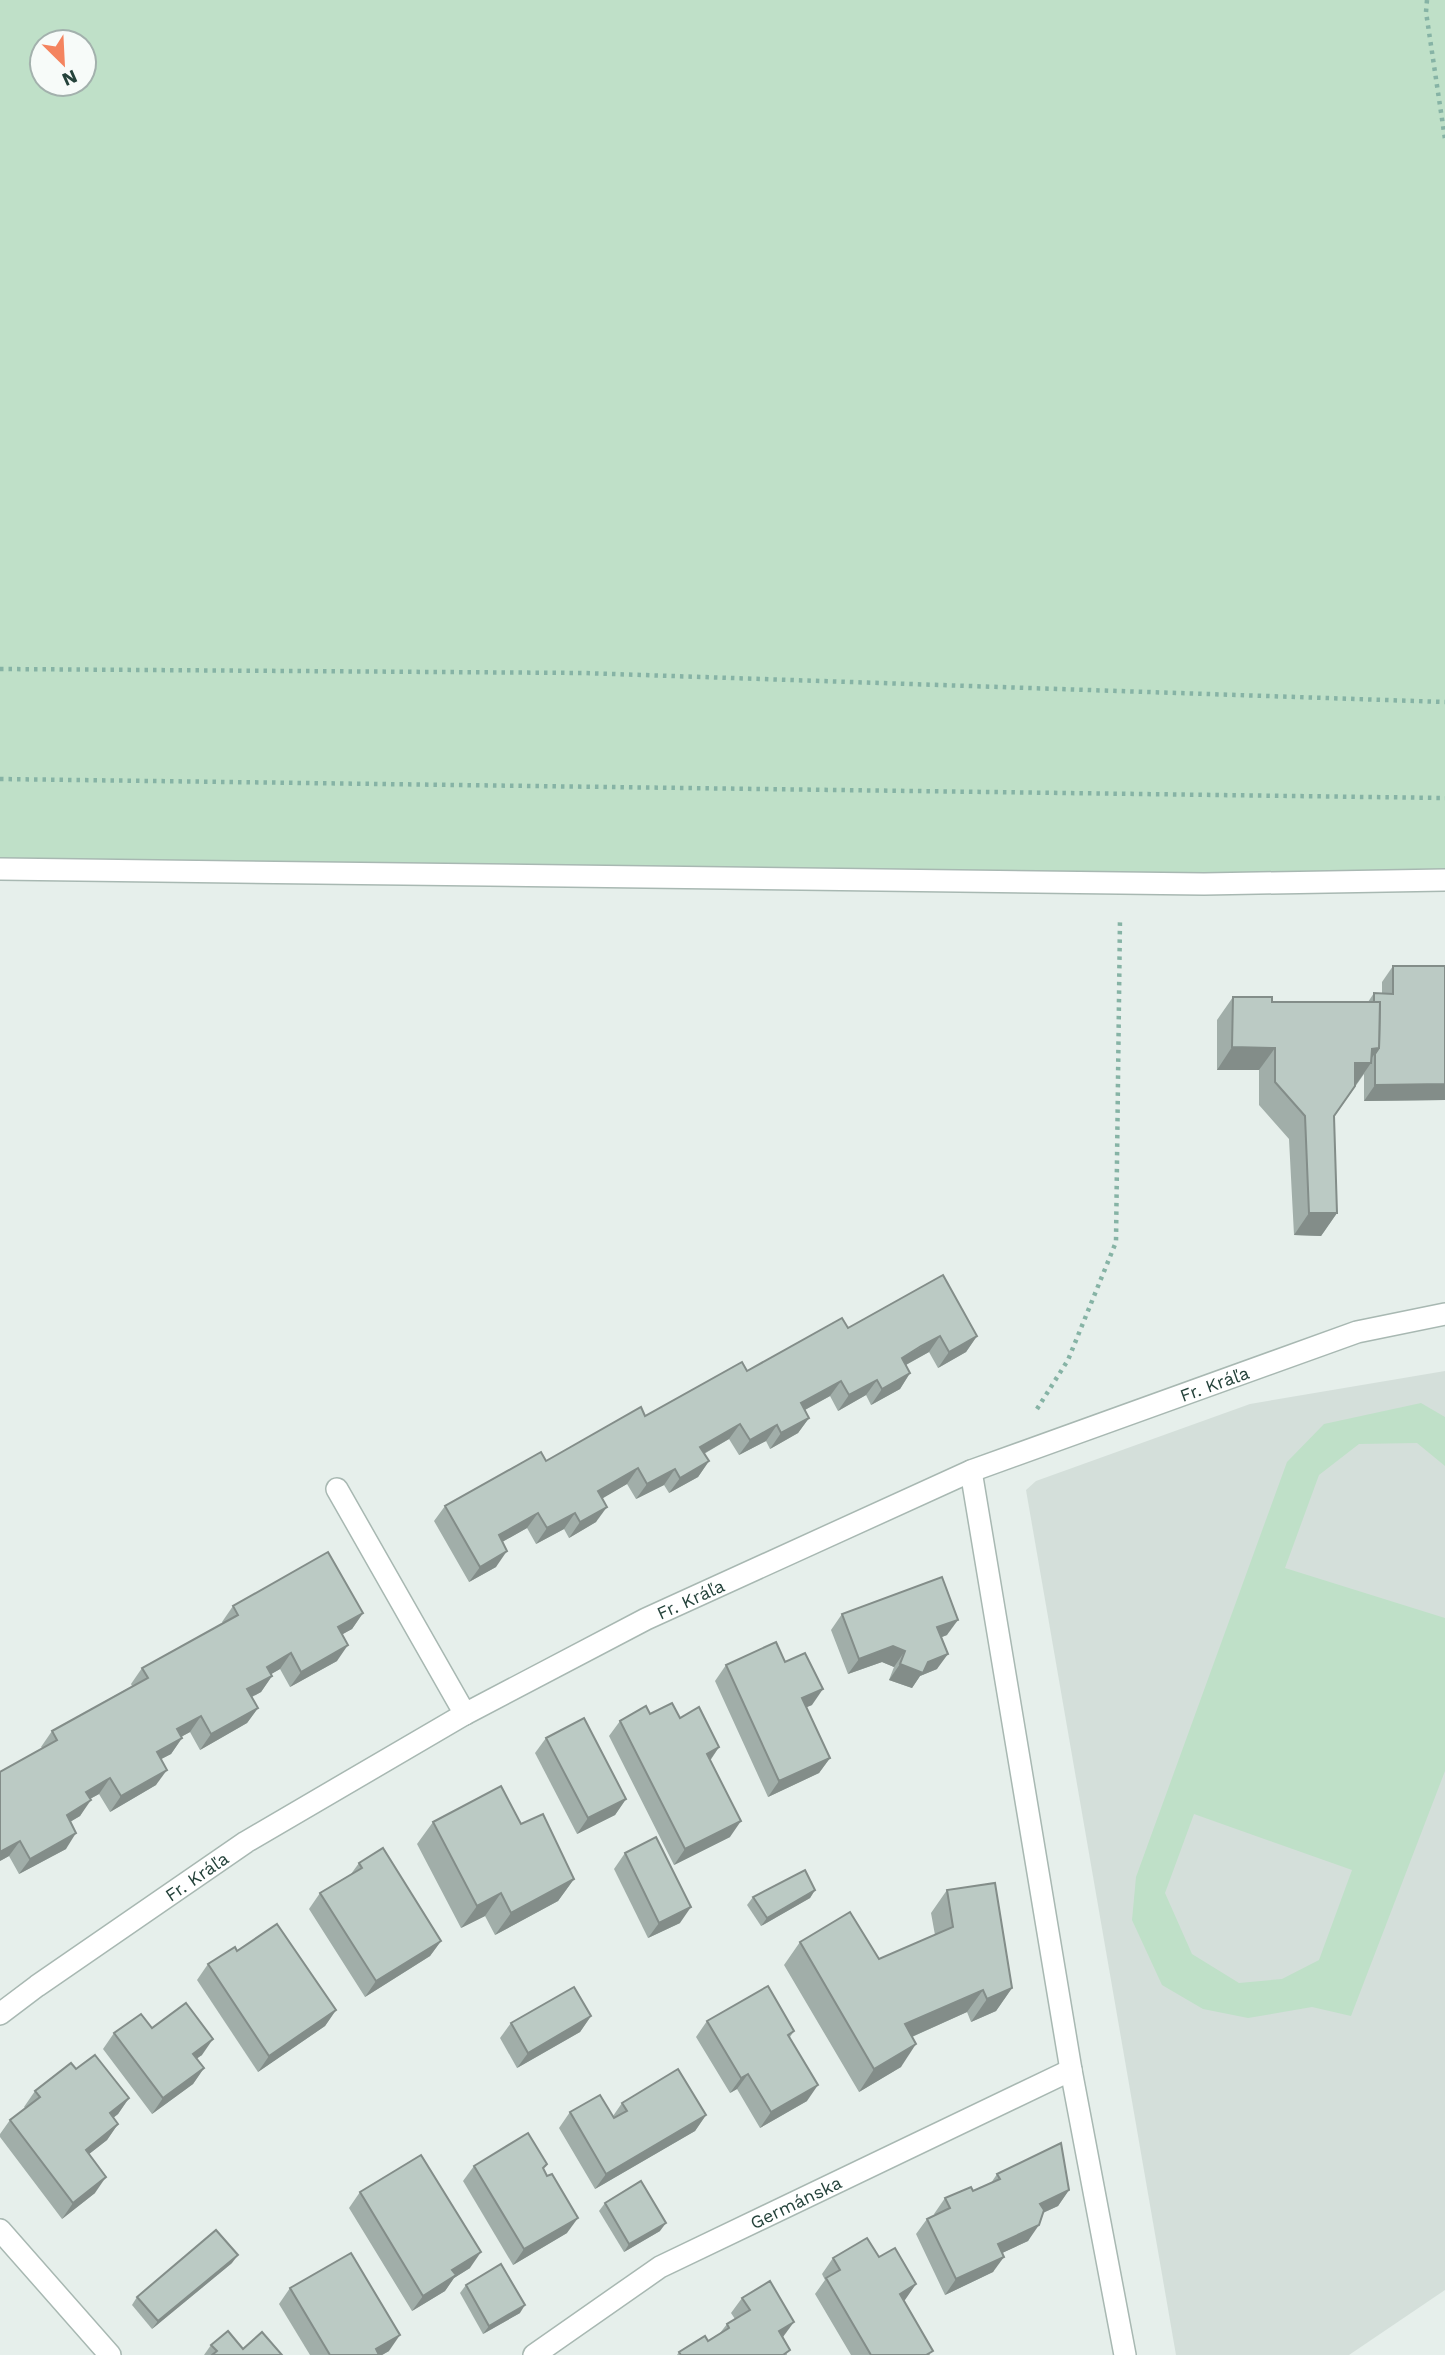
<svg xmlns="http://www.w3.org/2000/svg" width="1445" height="2355" font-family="'Work Sans',sans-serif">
<rect width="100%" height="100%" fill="#e6efeb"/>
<!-- built -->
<path fill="#d4dfda" d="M 1445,1371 L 1445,2290 L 1349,2355 L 1176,2355 L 1026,1490 L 1036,1481 L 1250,1404 Z"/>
<!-- green -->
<g fill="#bfe0c8" fill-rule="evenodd">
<path d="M 0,0 L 1445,0 L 1445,874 L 1062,886 L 0,870 ZM 42,42 L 84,42 L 84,84 L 42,84 Z"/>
<path d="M 1421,1403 L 1445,1417 L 1445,1466 L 1417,1443 L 1359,1444 L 1319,1475 L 1285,1568 L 1445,1618 L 1445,1771 L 1351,2016 L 1312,2007 L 1248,2018 L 1203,2009 L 1162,1985 L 1132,1920 L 1136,1877 L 1287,1462 L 1324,1424 ZM 1194,1814 L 1352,1870 L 1319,1960 L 1282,1979 L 1239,1983 L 1192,1954 L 1165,1893 Z"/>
</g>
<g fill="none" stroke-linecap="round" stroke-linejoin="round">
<defs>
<path id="lane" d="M 337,1489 L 465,1714"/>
<g id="street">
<path d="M 0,869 L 1204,884 L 1445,880"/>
<path d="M 971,1471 L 1071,2070 L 1125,2355"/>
<path id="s1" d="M 0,2014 L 37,1986 L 246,1842 L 465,1714 L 646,1619 L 971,1471 L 1357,1332 L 1445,1314"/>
<path d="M 0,2230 L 110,2355"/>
<path id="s2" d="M 534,2355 L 660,2267 L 1071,2070"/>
</g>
</defs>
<!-- lane casing -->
<use href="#lane" stroke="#a8b8b2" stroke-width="24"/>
<!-- street casing -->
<use href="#street" stroke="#a8b8b2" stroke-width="24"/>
<!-- path -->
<g stroke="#86b3a5" stroke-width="4.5" stroke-dasharray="3.5 5" stroke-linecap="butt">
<path d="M 1427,0 L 1426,12 L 1445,139"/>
<path d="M 0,669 L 583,673 L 1445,702"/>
<path d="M 0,779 L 1445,798"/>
<path d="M 1037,1409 L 1068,1360 L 1116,1242 L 1120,918"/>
</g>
<!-- lane -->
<use href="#lane" stroke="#fff" stroke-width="21"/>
<!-- street -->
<use href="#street" stroke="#fff" stroke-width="21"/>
</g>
<!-- wall -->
<g fill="#a1aea9">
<path d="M 1393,966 L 1445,966 L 1445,1100 L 1364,1101 L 1364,1074 L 1334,1117 L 1337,1213 L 1321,1236 L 1294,1235 L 1289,1139 L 1259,1105 L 1259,1070 L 1217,1070 L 1217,1020 L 1233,997 L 1272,1002 L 1368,1002 L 1374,993 L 1382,994 L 1382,982 Z"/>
<path d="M 848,1328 L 977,1336 L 966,1352 L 938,1368 L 929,1352 L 906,1365 L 910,1373 L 900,1389 L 871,1405 L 866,1395 L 838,1411 L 830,1396 L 805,1410 L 809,1418 L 798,1433 L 770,1449 L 766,1441 L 739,1455 L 729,1439 L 704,1454 L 709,1461 L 698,1477 L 669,1493 L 664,1485 L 636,1499 L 627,1484 L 602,1498 L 596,1522 L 569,1538 L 564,1529 L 536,1544 L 527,1528 L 502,1542 L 496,1567 L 469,1582 L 434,1521 L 445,1506 L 747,1371 Z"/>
<path d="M 233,1606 L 363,1613 L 352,1629 L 342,1634 L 337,1661 L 290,1687 L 280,1669 L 271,1674 L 272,1676 L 261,1692 L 252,1697 L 258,1708 L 247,1723 L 200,1750 L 190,1732 L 181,1737 L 182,1738 L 171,1754 L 161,1759 L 156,1785 L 110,1812 L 99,1794 L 90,1799 L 80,1816 L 70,1822 L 66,1849 L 19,1874 L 9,1856 L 0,1861 L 42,1748 L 41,1747 L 52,1731 L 132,1686 L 131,1684 L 142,1668 L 223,1623 L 222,1622 Z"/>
<path d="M 842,1614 L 947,1635 L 942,1637 L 937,1669 L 920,1676 L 912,1688 L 889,1680 L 894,1667 L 882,1662 L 848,1674 L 831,1630 Z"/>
<path d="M 785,1662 L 812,1705 L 806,1707 L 830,1758 L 819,1773 L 768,1797 L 715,1681 L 726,1665 Z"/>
<path d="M 650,1714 L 680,1718 L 719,1747 L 710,1761 L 730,1837 L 674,1865 L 609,1736 L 620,1721 Z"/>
<path d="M 546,1738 L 626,1799 L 615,1815 L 577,1834 L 535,1753 Z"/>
<path d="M 433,1822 L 521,1824 L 574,1879 L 558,1901 L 495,1935 L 485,1916 L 461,1928 L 417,1844 Z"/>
<path d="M 625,1853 L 680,1923 L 648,1938 L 614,1869 Z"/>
<path d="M 359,1863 L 441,1941 L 430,1956 L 365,1997 L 309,1909 L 320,1893 L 351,1874 Z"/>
<path d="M 815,1890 L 810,1898 L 761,1926 L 747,1905 L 753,1897 Z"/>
<path d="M 947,1890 L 1012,1988 L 996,2011 L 971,2022 L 967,2012 L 912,2037 L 901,2067 L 859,2092 L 784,1965 L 800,1942 L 879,1959 L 935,1935 L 931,1913 Z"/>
<path d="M 208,1964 L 336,2010 L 325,2026 L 258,2072 L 197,1980 Z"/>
<path d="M 591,2016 L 580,2032 L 517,2068 L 500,2038 L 511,2023 Z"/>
<path d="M 707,2021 L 794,2031 L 790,2037 L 807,2101 L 760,2128 L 737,2089 L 730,2093 L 696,2037 Z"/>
<path d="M 152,2028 L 202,2055 L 197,2058 L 204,2068 L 193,2084 L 152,2114 L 103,2049 L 114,2033 Z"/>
<path d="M 76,2069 L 129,2098 L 118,2114 L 113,2118 L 118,2124 L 107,2140 L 89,2154 L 95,2193 L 62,2219 L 0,2137 L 0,2134 L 10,2120 L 25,2108 L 24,2107 L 35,2091 Z"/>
<path d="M 622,2103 L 706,2115 L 695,2131 L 595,2189 L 559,2128 L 570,2112 L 613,2116 Z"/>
<path d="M 474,2166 L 543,2169 L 567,2233 L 513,2265 L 463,2181 Z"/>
<path d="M 997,2174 L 1069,2190 L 1058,2206 L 1043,2213 L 1028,2241 L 1002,2253 L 993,2272 L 945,2295 L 916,2234 L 927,2219 L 935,2215 L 934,2214 L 945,2198 L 973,2191 L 991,2183 Z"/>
<path d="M 360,2192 L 470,2268 L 454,2278 L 445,2291 L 412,2311 L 349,2208 Z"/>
<path d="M 605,2203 L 660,2231 L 624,2252 L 599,2211 Z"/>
<path d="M 833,2258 L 916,2284 L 904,2300 L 930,2355 L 851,2355 L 815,2294 L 825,2280 L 822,2274 Z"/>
<path d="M 232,2263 L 152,2329 L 132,2305 L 137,2297 Z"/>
<path d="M 466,2285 L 520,2313 L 483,2334 L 460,2293 Z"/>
<path d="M 290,2288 L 389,2351 L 382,2355 L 310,2355 L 279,2304 Z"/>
<path d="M 742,2298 L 783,2338 L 787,2355 L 677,2355 L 679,2352 L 708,2341 L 720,2333 L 727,2324 L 735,2319 L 731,2313 Z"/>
<path d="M 211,2345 L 243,2349 L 282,2355 L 204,2355 Z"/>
</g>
<!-- shaded-wall -->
<g fill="#838d89">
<path d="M 1232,1047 L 1275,1048 L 1259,1070 L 1217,1070 Z"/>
<path d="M 1379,1048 L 1368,1063 L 1371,1063 L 1355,1086 L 1355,1063 L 1372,1049 Z"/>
<path d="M 1445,1084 L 1445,1100 L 1364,1101 L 1375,1085 Z"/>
<path d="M 1309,1213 L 1337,1213 L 1321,1236 L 1294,1235 Z"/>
<path d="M 940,1336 L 929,1352 L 891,1373 L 902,1358 Z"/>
<path d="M 977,1336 L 966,1352 L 938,1368 L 949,1352 Z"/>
<path d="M 910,1373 L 900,1389 L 871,1405 L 882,1389 Z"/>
<path d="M 877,1380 L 866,1395 L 838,1411 L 849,1395 Z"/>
<path d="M 841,1381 L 830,1396 L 790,1418 L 801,1403 Z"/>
<path d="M 809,1418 L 798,1433 L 770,1449 L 781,1433 Z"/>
<path d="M 740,1424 L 729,1439 L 689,1462 L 700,1447 Z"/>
<path d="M 777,1425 L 766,1441 L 739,1455 L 750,1440 Z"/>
<path d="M 709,1461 L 698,1477 L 669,1493 L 680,1478 Z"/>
<path d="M 638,1468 L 627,1484 L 588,1507 L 598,1491 Z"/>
<path d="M 675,1469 L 664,1485 L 636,1499 L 647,1484 Z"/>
<path d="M 607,1507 L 596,1522 L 569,1538 L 580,1522 Z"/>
<path d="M 538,1513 L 527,1528 L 488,1550 L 499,1535 Z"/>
<path d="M 575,1513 L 564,1529 L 536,1544 L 547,1528 Z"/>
<path d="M 507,1551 L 496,1567 L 469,1582 L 480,1567 Z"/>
<path d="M 363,1613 L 352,1629 L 327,1643 L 338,1627 Z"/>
<path d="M 958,1620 L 947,1635 L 926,1643 L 937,1627 Z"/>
<path d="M 348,1645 L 337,1661 L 290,1687 L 301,1672 Z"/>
<path d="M 893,1646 L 905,1651 L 894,1667 L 882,1662 L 848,1674 L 859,1659 Z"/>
<path d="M 291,1653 L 280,1669 L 256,1683 L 267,1667 Z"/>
<path d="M 948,1654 L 937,1669 L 920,1676 L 912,1688 L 889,1680 L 900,1664 L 928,1662 Z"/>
<path d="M 272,1676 L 261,1692 L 236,1705 L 247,1689 Z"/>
<path d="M 823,1689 L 812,1705 L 791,1714 L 802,1698 Z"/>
<path d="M 258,1708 L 247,1723 L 200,1750 L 211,1734 Z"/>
<path d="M 201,1716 L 190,1732 L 166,1745 L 177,1729 Z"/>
<path d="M 182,1738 L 171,1754 L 146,1767 L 157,1752 Z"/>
<path d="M 719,1747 L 708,1763 L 707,1754 Z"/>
<path d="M 830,1758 L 819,1773 L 768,1797 L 779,1781 Z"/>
<path d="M 167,1770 L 156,1785 L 110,1812 L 121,1796 Z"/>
<path d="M 110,1778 L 99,1794 L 75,1807 L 86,1792 Z"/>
<path d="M 626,1799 L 615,1815 L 577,1834 L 588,1818 Z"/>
<path d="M 91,1800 L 80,1816 L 56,1830 L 67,1815 Z"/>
<path d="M 741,1821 L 730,1837 L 674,1865 L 685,1849 Z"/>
<path d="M 76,1833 L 66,1849 L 19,1874 L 30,1859 Z"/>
<path d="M 20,1841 L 9,1856 L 0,1861 L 0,1852 Z"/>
<path d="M 574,1879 L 558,1901 L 495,1935 L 511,1913 Z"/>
<path d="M 815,1890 L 810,1898 L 761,1926 L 767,1918 Z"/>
<path d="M 501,1893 L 485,1916 L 461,1928 L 477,1906 Z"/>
<path d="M 691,1907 L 680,1923 L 648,1938 L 659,1923 Z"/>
<path d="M 441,1941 L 430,1956 L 365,1997 L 376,1981 Z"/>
<path d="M 1012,1988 L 996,2011 L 971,2022 L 987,1999 Z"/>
<path d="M 983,1990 L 967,2012 L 889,2047 L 905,2024 Z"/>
<path d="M 336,2010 L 325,2026 L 258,2072 L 269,2056 Z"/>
<path d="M 591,2016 L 580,2032 L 517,2068 L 528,2053 Z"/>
<path d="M 213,2039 L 202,2055 L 182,2069 L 193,2054 Z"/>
<path d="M 916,2044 L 901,2067 L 859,2092 L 874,2069 Z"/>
<path d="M 204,2068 L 193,2084 L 152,2114 L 163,2098 Z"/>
<path d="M 748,2074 L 737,2089 L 730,2093 L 741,2078 Z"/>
<path d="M 818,2085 L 807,2101 L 760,2128 L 771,2112 Z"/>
<path d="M 129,2098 L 118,2114 L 99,2129 L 110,2113 Z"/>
<path d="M 706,2115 L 695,2131 L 595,2189 L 606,2174 Z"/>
<path d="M 118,2124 L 107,2140 L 75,2165 L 86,2150 Z"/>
<path d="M 106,2177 L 95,2193 L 62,2219 L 73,2203 Z"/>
<path d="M 1069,2190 L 1058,2206 L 1029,2219 L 1040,2204 Z"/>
<path d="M 578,2218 L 567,2233 L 513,2265 L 524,2249 Z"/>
<path d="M 666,2223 L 660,2231 L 624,2252 L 629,2244 Z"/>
<path d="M 1039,2225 L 1028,2241 L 987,2260 L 998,2244 Z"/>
<path d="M 481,2252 L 470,2268 L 454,2278 L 445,2291 L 412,2311 L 423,2296 L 452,2270 Z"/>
<path d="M 238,2255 L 232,2263 L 152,2329 L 158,2321 Z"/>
<path d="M 1004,2257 L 993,2272 L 945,2295 L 956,2279 Z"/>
<path d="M 916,2284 L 905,2300 L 889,2309 L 900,2294 Z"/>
<path d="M 525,2305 L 520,2313 L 483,2334 L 489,2326 Z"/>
<path d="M 794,2322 L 783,2337 L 779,2331 Z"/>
<path d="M 400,2335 L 389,2351 L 382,2355 L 372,2355 L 376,2349 Z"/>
</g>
<!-- building -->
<g fill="#bbcac4" stroke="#838d89" stroke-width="2">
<path d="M 1393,966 L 1445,966 L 1445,1084 L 1375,1085 L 1375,1054 L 1379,1048 L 1380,1002 L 1374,1002 L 1374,993 L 1393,994 Z"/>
<path d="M 1233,997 L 1272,997 L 1272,1002 L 1380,1002 L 1379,1048 L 1372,1049 L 1371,1063 L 1355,1063 L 1355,1086 L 1334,1116 L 1337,1213 L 1309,1213 L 1305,1116 L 1275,1082 L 1275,1048 L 1232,1047 Z"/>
<path d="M 943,1275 L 977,1336 L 949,1352 L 940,1336 L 921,1346 L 902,1358 L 910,1373 L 882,1389 L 877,1380 L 849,1395 L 841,1381 L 801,1403 L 809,1418 L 781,1433 L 777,1425 L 750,1440 L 740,1424 L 700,1447 L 709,1461 L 680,1478 L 675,1469 L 647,1484 L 638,1468 L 598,1491 L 607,1507 L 580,1522 L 575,1513 L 547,1528 L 538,1513 L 499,1535 L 507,1551 L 480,1567 L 445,1506 L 541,1452 L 546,1461 L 641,1407 L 645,1416 L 742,1362 L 747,1371 L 842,1318 L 848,1328 Z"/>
<path d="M 328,1552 L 363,1613 L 338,1627 L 348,1645 L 301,1672 L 291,1653 L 267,1667 L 272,1676 L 247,1689 L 258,1708 L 211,1734 L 201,1716 L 177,1729 L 182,1738 L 157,1752 L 167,1770 L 121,1796 L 110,1778 L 86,1792 L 91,1800 L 67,1815 L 76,1833 L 30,1859 L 20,1841 L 0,1852 L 0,1772 L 57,1740 L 52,1731 L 148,1678 L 142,1668 L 238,1615 L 233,1606 Z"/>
<path d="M 942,1577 L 958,1620 L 937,1627 L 948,1654 L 928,1662 L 923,1673 L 900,1664 L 905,1651 L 893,1646 L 859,1659 L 842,1614 Z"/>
<path d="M 776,1642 L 785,1662 L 805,1653 L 823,1689 L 802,1698 L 830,1758 L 779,1781 L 726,1665 Z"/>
<path d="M 672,1703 L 680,1718 L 699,1707 L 719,1747 L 707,1754 L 741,1821 L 685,1849 L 620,1721 L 646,1706 L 650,1714 Z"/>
<path d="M 584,1718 L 626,1799 L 588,1818 L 546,1738 Z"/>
<path d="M 501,1786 L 521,1824 L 543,1814 L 574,1879 L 511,1913 L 501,1893 L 477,1906 L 433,1822 Z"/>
<path d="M 656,1837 L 691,1907 L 659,1923 L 625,1853 Z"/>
<path d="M 383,1848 L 441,1941 L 376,1981 L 320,1893 L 362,1868 L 359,1863 Z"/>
<path d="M 805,1870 L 815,1890 L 767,1918 L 753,1897 Z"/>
<path d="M 995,1883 L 1012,1988 L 987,1999 L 983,1990 L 905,2024 L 916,2044 L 874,2069 L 800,1942 L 850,1912 L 879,1959 L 953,1927 L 947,1890 Z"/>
<path d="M 277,1924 L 336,2010 L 269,2056 L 208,1964 L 235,1947 L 237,1951 Z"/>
<path d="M 768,1986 L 794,2031 L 788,2035 L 818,2085 L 771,2112 L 748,2074 L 741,2078 L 707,2021 Z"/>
<path d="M 574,1987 L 591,2016 L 528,2053 L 511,2023 Z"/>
<path d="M 186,2003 L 213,2039 L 193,2054 L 204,2068 L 163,2098 L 114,2033 L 141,2014 L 152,2028 Z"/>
<path d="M 95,2055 L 129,2098 L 110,2113 L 118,2124 L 86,2150 L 106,2177 L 73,2203 L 10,2120 L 40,2097 L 35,2091 L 71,2063 L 76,2069 Z"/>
<path d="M 678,2069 L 706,2115 L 606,2174 L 570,2112 L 600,2095 L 614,2118 L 627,2111 L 622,2103 Z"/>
<path d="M 528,2133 L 547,2164 L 543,2168 L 547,2176 L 552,2174 L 578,2218 L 524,2249 L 474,2166 Z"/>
<path d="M 1061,2143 L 1069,2190 L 1040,2204 L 1044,2210 L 1039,2225 L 998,2244 L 1004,2257 L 956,2279 L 927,2219 L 950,2208 L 945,2198 L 971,2187 L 973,2191 L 1000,2179 L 997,2174 Z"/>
<path d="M 421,2155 L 481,2252 L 452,2270 L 456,2275 L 423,2296 L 360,2192 Z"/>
<path d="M 641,2181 L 666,2223 L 629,2244 L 605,2203 Z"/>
<path d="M 216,2230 L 238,2255 L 158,2321 L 137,2297 Z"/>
<path d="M 867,2238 L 879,2257 L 895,2248 L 916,2284 L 900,2294 L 933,2351 L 926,2355 L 871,2355 L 826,2278 L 840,2270 L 833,2258 Z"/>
<path d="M 351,2253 L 400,2335 L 376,2349 L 379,2355 L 330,2355 L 290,2288 Z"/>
<path d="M 501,2264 L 525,2305 L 489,2326 L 466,2285 Z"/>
<path d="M 770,2281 L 794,2322 L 779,2331 L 790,2350 L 783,2355 L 681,2355 L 679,2352 L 705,2336 L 708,2341 L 729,2328 L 727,2324 L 750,2310 L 742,2298 Z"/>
<path d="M 228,2331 L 243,2349 L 262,2332 L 282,2355 L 212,2355 L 217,2351 L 211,2345 Z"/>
</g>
<g text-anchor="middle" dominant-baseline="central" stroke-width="5" stroke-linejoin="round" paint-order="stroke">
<!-- street labels -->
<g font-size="18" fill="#24423a" stroke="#f7fbf9">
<text stroke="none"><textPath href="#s1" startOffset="1374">Fr. Kráľa</textPath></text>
<text stroke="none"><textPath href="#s1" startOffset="807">Fr. Kráľa</textPath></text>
<text stroke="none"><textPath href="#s1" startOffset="240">Fr. Kráľa</textPath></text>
<text stroke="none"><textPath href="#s2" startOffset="304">Germánska</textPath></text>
</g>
</g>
<!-- north arrow -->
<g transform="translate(63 63) rotate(156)"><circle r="33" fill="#f7fbf9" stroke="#a3b1ad" stroke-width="2"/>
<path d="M0-5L12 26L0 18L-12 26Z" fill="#f4845f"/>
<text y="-10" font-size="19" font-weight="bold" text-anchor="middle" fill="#24423a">N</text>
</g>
</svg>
